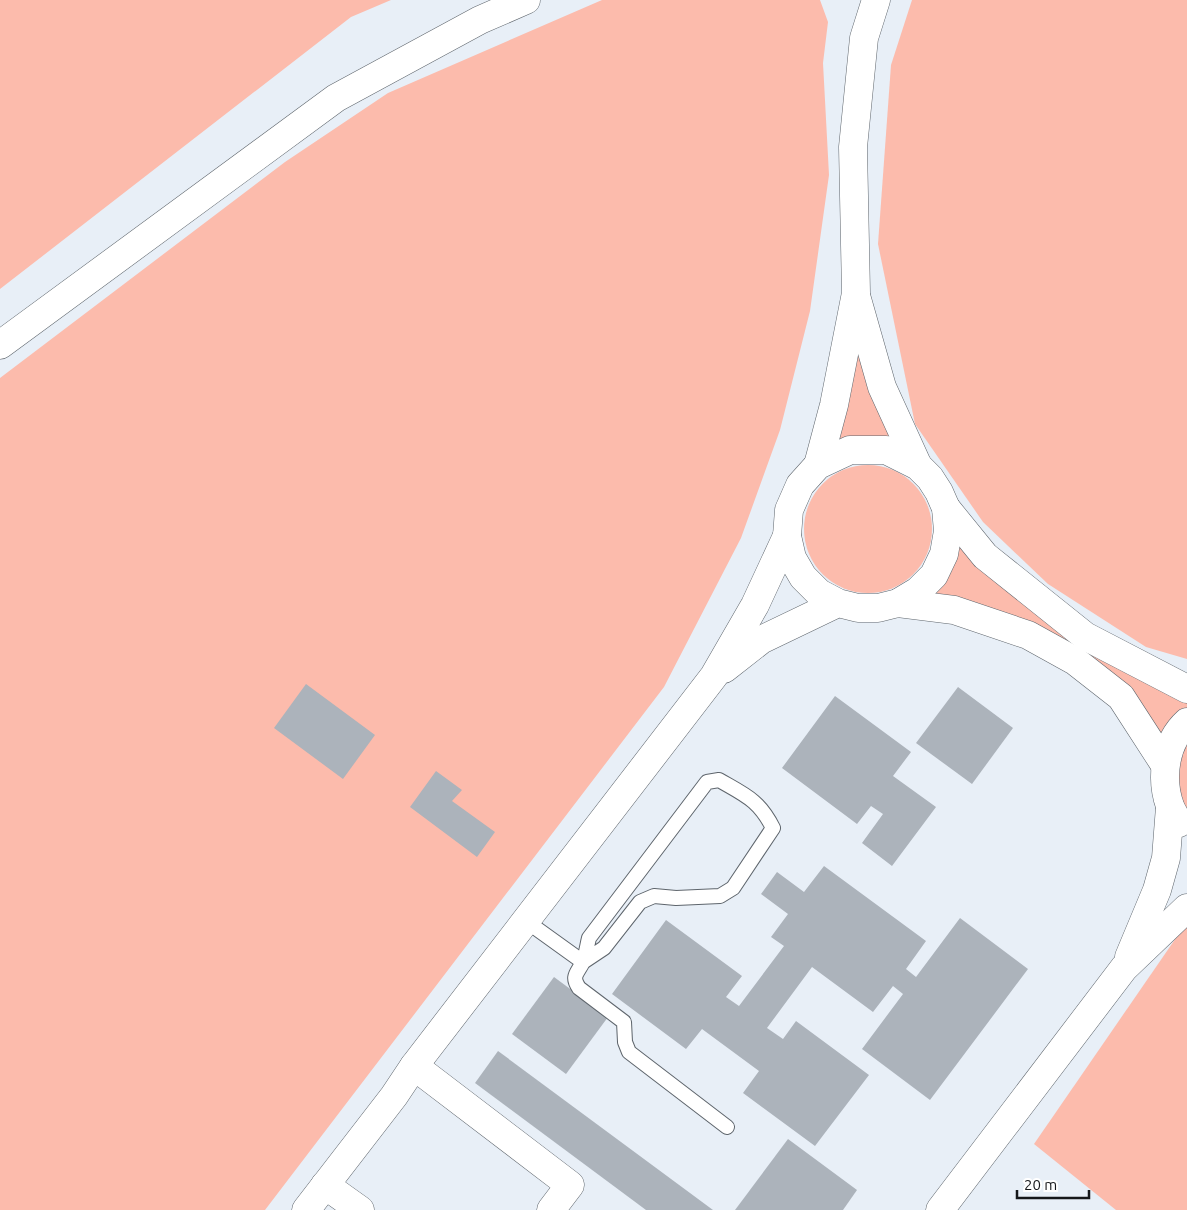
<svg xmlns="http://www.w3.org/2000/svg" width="1187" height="1210" font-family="Ubuntu,sans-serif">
<rect width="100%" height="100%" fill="#e8eff7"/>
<!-- green -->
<g fill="#fcbbac">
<path d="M 0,0 L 391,0 L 351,17 L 0,289 Z"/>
<path d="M 602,0 L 820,0 L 828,22 L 823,63 L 829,175 L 810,311 L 780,430 L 741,538 L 664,687 L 265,1210 L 0,1210 L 0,378 L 285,162 L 388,93 Z"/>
<path d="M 912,0 L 1187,0 L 1187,659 L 1146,647 L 1048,584 L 983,522 L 915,424 L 878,244 L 891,65 Z"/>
<path d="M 858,316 L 897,446 L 829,445 Z"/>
<circle cx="868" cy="529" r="64"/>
<path d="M 957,540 L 1187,697 L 1187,714 L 1161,747 L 1132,694 L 931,596 C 951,575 957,570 957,540 Z"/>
<path d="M 1187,738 L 1187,809 L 1181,800 L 1176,767 Z"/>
<path d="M 1187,922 L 1187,1210 L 1116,1210 L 1034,1144 Z"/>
</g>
<!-- building -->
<g fill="#acb3bb">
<path d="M 306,684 L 375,735 L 343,779 L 274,728 Z"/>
<path d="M 958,687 L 1013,728 L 972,784 L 916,743 Z"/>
<path d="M 835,696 L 911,752 L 893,776 L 936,807 L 892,866 L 862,843 L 883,814 L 871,806 L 857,824 L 782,768 Z"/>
<path d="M 436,771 L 462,790 L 452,801 L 495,832 L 477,857 L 410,807 Z"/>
<path d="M 824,866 L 926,941 L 906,969 L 916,977 L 960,918 L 1028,969 L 930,1100 L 862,1049 L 903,994 L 893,986 L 873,1012 L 812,967 L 767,1028 L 783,1039 L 796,1021 L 869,1075 L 815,1146 L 743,1093 L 759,1071 L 702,1029 L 686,1049 L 612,994 L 666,920 L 742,976 L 726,997 L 739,1006 L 784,946 L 771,937 L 788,914 L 761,894 L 777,872 L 804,892 Z"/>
<path d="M 554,977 L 608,1017 L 566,1074 L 512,1034 Z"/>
<path d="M 498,1051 L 713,1210 L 646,1210 L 475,1083 Z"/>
<path d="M 788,1139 L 857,1190 L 843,1210 L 735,1210 Z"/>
</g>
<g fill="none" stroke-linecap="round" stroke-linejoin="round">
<defs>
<g id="lane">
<path d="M 526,921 L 583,962"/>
<path d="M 583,962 L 604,948 L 640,902 L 654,896 L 676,898 L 720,896 L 733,888 L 773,828 C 759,800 745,795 719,780 L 707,782 L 589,938 C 587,946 586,955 583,962 C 577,974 571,976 579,988 L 624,1022 L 625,1042 L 629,1052 L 727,1127"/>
</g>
<g id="street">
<path d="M 857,299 L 882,387 L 918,466"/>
<path d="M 0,345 L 336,98 L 480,20 L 526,0"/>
<path d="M 818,465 L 834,405 L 856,293 L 853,147 L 864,38 L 876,0"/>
<path d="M 946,508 L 985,556 L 1085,636 L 1187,689"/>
<path d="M 898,603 L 954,610 L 1028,635 L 1075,661 L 1121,697 L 1165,765"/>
<path d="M 724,669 L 761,640 L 838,603 L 858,608 L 878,608 L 898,603 L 918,591 L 934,575 L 944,554 L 948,531 L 946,508 L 939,492 L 930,478 L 918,466 L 886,450 L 850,450 L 818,465 L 800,485 L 789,510 L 787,536 L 792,558 L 803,577 L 819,593 L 838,603"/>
<path d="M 1179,823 C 1176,817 1172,812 1170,806 C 1160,778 1165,742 1187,722"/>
<path d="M 1129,957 L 1157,890 L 1166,858 L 1170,807"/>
<path d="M 414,1066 L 570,1185 L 551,1210"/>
<path d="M 325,1185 L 360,1210"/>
<path d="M 306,1210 L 394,1096 L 414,1066 L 714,676 L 755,605 L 787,536"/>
<path d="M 940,1210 L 1124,968 L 1187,908"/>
</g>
</defs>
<!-- lane casing -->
<use href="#lane" stroke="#5e656c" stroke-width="16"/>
<!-- street casing -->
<use href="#street" stroke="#5e656c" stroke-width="29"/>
<!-- lane -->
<use href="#lane" stroke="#fff" stroke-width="14"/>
<!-- street -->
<use href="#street" stroke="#fff" stroke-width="28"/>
</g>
<!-- scale -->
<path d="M1017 1190v8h72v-8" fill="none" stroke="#15171a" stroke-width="2.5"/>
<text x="1024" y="1190" font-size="15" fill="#15171a" stroke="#ffffff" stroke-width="4" paint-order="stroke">20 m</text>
</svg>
